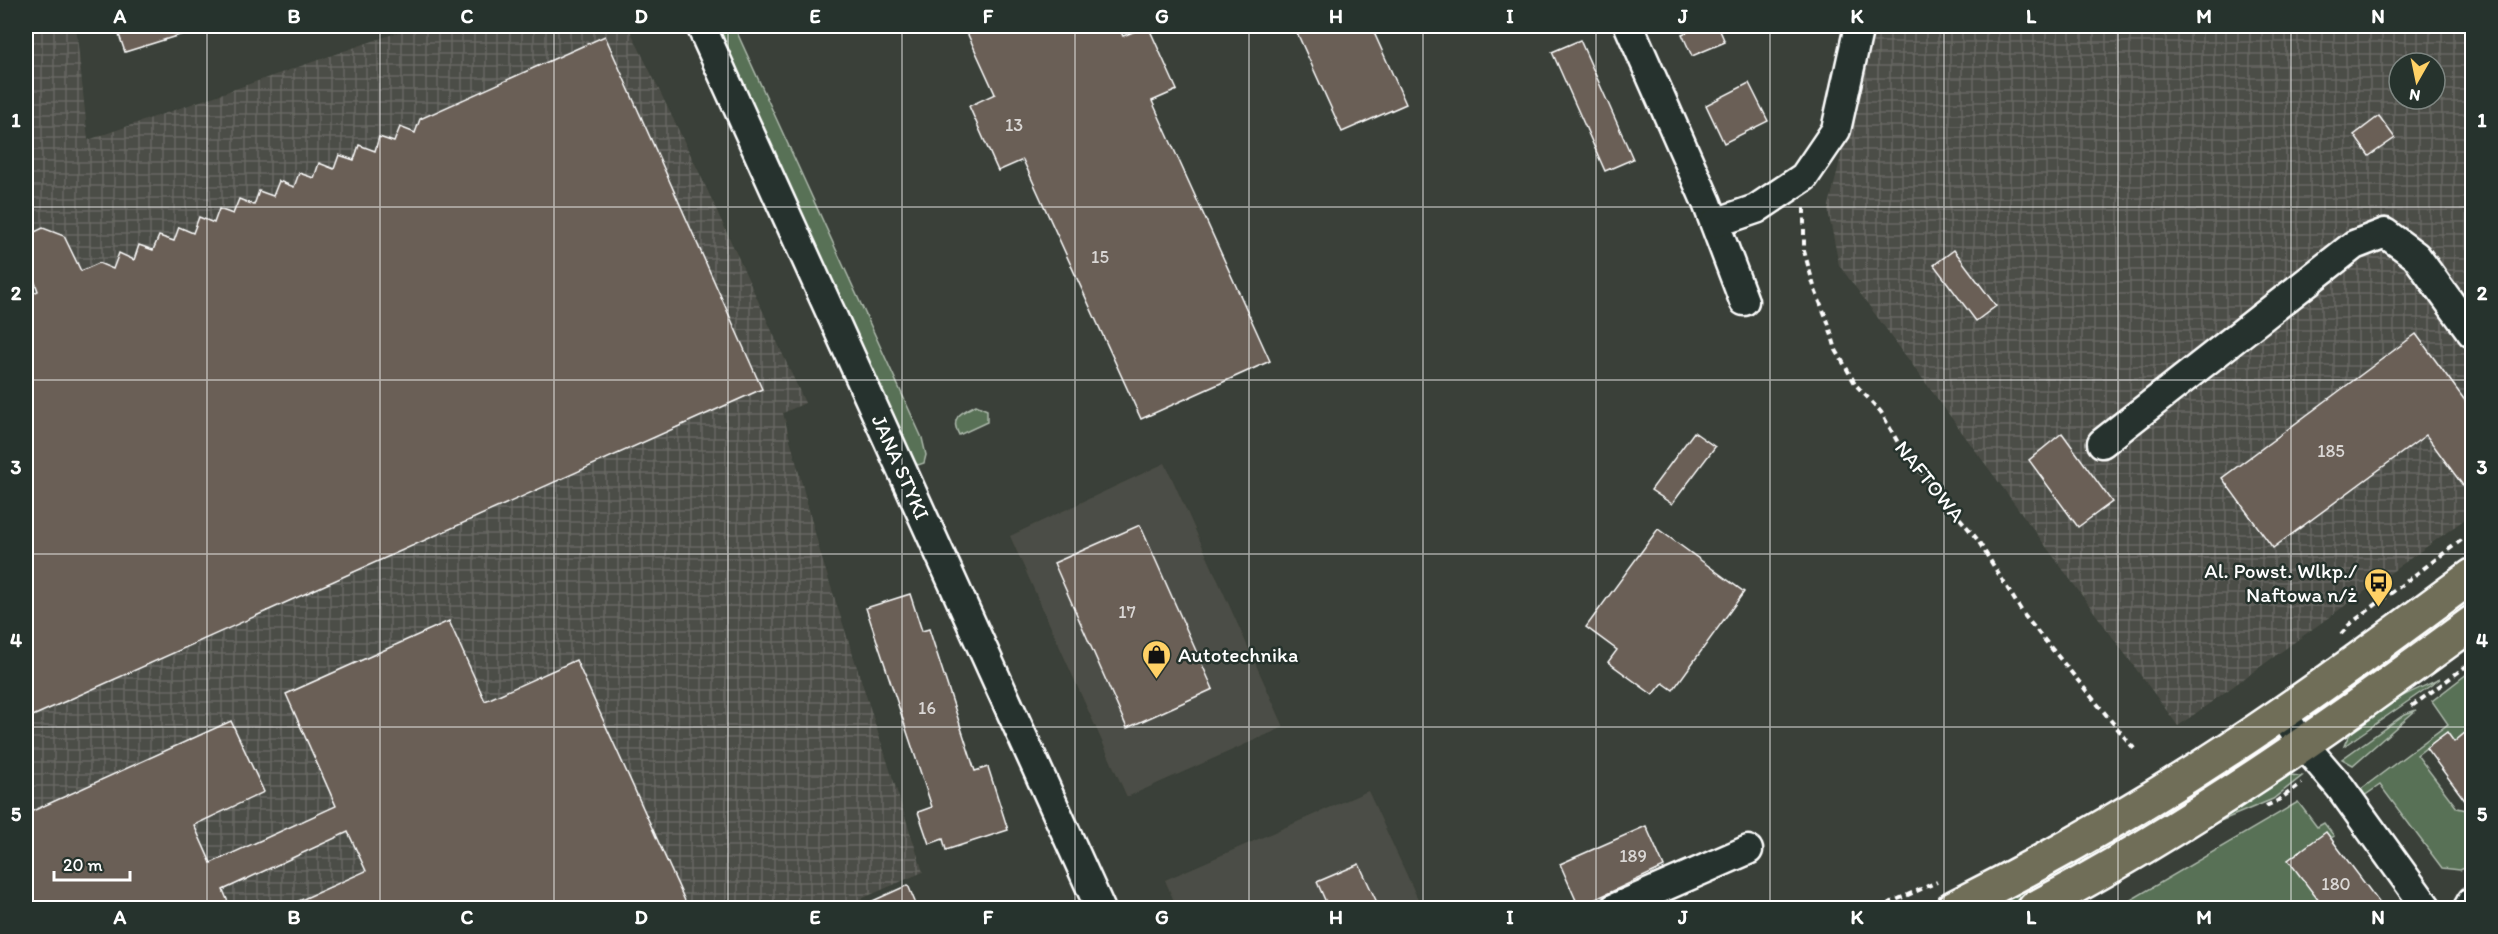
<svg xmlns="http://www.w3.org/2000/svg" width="2498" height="934" font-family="Itim,sans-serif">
<defs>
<pattern id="industrial-grid" width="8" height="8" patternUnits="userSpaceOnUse" patternTransform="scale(1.5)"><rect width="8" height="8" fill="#4c4d46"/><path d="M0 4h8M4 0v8" fill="none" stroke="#676862"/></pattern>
</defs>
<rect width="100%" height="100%" fill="#3a4039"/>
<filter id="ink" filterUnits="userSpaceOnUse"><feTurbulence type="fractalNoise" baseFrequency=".0167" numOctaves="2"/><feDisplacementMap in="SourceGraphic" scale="12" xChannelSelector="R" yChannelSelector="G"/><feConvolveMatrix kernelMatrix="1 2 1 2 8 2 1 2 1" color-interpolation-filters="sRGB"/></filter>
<g filter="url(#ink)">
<!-- built -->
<g fill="#4c4d46">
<path d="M 1165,463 L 1284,727 L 1127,797 L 1010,536 Z"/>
<path d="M 1368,791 L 1422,908 L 1177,908 L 1165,880 Z"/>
</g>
<!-- industrial -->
<g fill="url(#industrial-grid)" fill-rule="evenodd">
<path d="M 26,26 L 76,26 L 88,140 L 416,26 L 628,26 L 699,172 L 805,403 L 783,413 L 822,559 L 923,872 L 840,908 L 26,908 Z"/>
<path d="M 1872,26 L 2472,26 L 2472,514 L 2178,726 L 1839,265 L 1828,210 ZM 2399,63 L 2435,63 L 2435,99 L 2399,99 Z"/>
</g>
<!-- green -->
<g fill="#597157" stroke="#acb8ab" stroke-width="1.5">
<path d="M 715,26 L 734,26 L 922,438 L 926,455 L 924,463 L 918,465 L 912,460 Z"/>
<path d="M 976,405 L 987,410 L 987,422 L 959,435 C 949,417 962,412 976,405 Z"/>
<path d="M 2472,592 L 2472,604 L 2320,716 L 2313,715 L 2313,709 Z"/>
<path d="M 2472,670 L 2472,727 L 2454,742 L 2447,732 L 2417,755 L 2457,808 L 2472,811 L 2472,865 L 2460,870 L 2442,868 L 2380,785 L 2364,796 L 2360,790 L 2448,724 L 2432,701 Z"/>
<path d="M 2440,679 L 2344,746 C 2354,714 2412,692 2440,679 Z"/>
<path d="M 2416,710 L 2353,765 L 2342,759 L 2405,714 Z"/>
<path d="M 2262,743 L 2269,751 L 2065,876 L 2002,908 L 1985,908 Z"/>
<path d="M 2289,775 L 2302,776 L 2273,799 L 2206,827 L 2276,779 Z"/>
<path d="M 2298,802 L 2317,827 L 2324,823 L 2334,836 L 2297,863 L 2331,908 L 2117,908 Z"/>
</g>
<!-- building -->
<g fill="#6a5f56" stroke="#fff" stroke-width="1.5">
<path d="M 116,26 L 195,26 L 196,30 L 125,52 Z"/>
<path d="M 964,26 L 1118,26 L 1123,36 L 1148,26 L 1177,90 L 1152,101 L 1270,361 L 1141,419 L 1023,160 L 998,171 L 969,106 L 995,94 Z"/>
<path d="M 1294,26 L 1371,26 L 1406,104 L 1342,132 Z"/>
<path d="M 1702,26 L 1718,26 L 1725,42 L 1692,56 L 1682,34 Z"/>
<path d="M 605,36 L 762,389 L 26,719 L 26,297 L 38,291 L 26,258 L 26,236 L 43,228 L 64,236 L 81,271 L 99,263 L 113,269 L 119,253 L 134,260 L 139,245 L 153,250 L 159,236 L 174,241 L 179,227 L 193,233 L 199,217 L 214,223 L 219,209 L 233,214 L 239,199 L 254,205 L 259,191 L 273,196 L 279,181 L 294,187 L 299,173 L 314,178 L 319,163 L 334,169 L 339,155 L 354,160 L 359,145 L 375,151 L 379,137 L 394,142 L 400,127 L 415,133 L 420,119 Z"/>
<path d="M 1580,40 L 1633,159 L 1605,171 L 1552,52 Z"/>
<path d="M 1749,83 L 1768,121 L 1724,143 L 1706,105 Z"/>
<path d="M 2379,116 L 2395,138 L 2369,156 L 2354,135 Z"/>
<path d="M 1954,250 L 1996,306 L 1976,321 L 1934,265 Z"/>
<path d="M 2416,334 L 2472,410 L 2472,498 L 2426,435 L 2273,548 L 2222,478 Z"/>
<path d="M 1694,432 L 1715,447 L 1672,504 L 1651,490 Z"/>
<path d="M 2062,433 L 2112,502 L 2078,527 L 2029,460 Z"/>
<path d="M 1140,525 L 1213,689 L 1127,728 L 1054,563 Z"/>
<path d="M 1658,529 L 1744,592 L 1673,690 L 1663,683 L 1653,695 L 1608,662 L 1617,650 L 1586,627 Z"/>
<path d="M 910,594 L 922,631 L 929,629 L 975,771 L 988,767 L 1008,830 L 946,850 L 943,839 L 929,844 L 918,812 L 932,807 L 866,608 Z"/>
<path d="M 449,621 L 485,701 L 576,660 L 686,903 L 675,909 L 281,909 L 366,871 L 348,832 L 223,890 L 231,909 L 26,909 L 26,814 L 231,721 L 264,792 L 194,825 L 211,863 L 336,806 L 286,694 Z"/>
<path d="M 2472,727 L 2472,810 L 2426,748 L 2447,732 L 2454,742 Z"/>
<path d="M 1646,826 L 1664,867 L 1579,907 L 1560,864 Z"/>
<path d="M 2326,832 L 2384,909 L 2325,909 L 2288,860 Z"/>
<path d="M 1359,864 L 1380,909 L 1329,909 L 1317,882 Z"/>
<path d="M 908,885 L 918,909 L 855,909 Z"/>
</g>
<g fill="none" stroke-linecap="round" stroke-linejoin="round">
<defs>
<g id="minor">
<path d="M 701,26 L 1100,908"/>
<path d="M 1629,26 L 1707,203 L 1744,301"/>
<path d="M 1715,223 L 1756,209 L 1804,177 L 1836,130 L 1859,26"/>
<path d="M 2102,443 L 2354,245 L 2385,233 L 2416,256 L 2472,333"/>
<path d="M 2282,714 L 2303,744 L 2340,787 L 2427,908"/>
<path d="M 1615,908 L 1748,850"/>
<path d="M 2468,908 L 2472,901"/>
</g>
<g id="major">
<path d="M 1953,908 C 2066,851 2177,786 2281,714 C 2346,670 2409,622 2472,576"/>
<path d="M 2035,908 C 2190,827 2332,726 2472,623"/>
</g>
</defs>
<!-- minor casing -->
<use href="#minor" stroke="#fff" stroke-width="33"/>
<!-- major casing -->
<use href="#major" stroke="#fff" stroke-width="38"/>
<!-- path -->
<g stroke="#fff" stroke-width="4" stroke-dasharray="6 4.5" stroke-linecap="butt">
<path d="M 1804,208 L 1804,251 L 1815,290 L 1828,322 L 1836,350 L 1856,385 L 1881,412 L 1901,448 L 1977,539 L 2024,615 L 2136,751"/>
<path d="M 2341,634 L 2350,624 L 2472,532"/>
<path d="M 2412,706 L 2472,662"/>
<path d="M 2266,806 L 2277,801 L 2302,783"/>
<path d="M 1878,908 L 1937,882"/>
</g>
<!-- minor -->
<use href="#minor" stroke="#26332d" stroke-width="28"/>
<!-- major -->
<use href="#major" stroke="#706e59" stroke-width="33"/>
</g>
</g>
<!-- grid -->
<path fill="none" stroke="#fff" stroke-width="1.5" stroke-opacity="0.55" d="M 207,26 L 207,908M 380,26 L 380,908M 554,26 L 554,908M 728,26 L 728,908M 902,26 L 902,908M 1075,26 L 1075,908M 1249,26 L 1249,908M 1423,26 L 1423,908M 1596,26 L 1596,908M 1770,26 L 1770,908M 1944,26 L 1944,908M 2118,26 L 2118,908M 2291,26 L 2291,908M 26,207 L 2472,207M 26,380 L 2472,380M 26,554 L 2472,554M 26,727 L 2472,727"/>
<!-- icons -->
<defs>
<symbol id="bus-pin" viewBox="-11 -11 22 30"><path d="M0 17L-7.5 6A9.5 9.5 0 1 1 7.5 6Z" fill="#ffd166" stroke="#26332d"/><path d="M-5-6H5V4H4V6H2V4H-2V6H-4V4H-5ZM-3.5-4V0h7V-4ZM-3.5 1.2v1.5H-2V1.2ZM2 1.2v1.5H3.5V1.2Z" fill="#111"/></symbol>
<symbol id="shop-pin" viewBox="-11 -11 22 30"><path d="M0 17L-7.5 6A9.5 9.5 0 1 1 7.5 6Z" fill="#ffd166" stroke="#26332d"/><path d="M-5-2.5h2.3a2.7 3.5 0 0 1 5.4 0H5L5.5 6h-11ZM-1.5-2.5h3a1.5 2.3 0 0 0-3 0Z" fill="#111"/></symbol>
</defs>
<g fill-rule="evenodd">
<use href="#bus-pin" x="2362" y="566" width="33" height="45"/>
<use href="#shop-pin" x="1140" y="638" width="33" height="45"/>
</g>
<g text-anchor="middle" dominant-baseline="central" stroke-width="5" stroke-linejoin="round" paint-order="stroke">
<!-- number labels -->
<g font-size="18" fill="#dad7d5">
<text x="1014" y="125">13</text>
<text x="1100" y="257">15</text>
<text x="2331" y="451">185</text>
<text x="1127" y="612">17</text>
<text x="927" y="708">16</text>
<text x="1633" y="856">189</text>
<text x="2336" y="884">180</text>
</g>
<!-- street labels -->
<g font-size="21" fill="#fff" stroke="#26332d">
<text transform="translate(901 467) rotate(66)">JANA STYKI</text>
<text transform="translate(1930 481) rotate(51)">NAFTOWA</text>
</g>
<!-- poi labels -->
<g font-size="21" fill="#fff" stroke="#26332d" text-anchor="end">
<text x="2357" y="570">Al. Powst. Wlkp./<tspan x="2357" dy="24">Naftowa n/ż</tspan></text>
<text x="1178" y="654" text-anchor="start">Autotechnika</text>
</g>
</g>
<!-- margin -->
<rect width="2498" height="934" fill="none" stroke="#26332d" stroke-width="66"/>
<!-- north arrow -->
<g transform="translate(2417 81) rotate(189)"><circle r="28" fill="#26332d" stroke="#7d8581" stroke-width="1.5"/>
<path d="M0-4.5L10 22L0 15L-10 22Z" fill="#ffd166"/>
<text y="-9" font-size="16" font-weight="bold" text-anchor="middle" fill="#ffffff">N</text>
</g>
<!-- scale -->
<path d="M54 871v9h76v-9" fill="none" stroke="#ffffff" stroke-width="3"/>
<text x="63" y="871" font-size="18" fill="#ffffff" stroke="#26332d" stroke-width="4.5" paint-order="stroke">20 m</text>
<rect x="33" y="33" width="2432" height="868" fill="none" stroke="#fff" stroke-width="2"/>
<g font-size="20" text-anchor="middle" font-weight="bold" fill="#fff">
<text x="120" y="23">A</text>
<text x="294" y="23">B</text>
<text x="467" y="23">C</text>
<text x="641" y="23">D</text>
<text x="815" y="23">E</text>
<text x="988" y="23">F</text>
<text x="1162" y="23">G</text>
<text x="1336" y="23">H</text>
<text x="1510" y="23">I</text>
<text x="1683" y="23">J</text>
<text x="1857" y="23">K</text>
<text x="2031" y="23">L</text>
<text x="2204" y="23">M</text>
<text x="2378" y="23">N</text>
<text x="16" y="127">1</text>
<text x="2482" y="127">1</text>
<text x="16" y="300">2</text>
<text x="2482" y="300">2</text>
<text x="16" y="474">3</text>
<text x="2482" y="474">3</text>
<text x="16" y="647">4</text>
<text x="2482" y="647">4</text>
<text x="16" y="821">5</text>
<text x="2482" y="821">5</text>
<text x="120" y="924">A</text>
<text x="294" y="924">B</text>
<text x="467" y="924">C</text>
<text x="641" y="924">D</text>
<text x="815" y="924">E</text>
<text x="988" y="924">F</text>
<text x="1162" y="924">G</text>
<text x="1336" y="924">H</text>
<text x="1510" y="924">I</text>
<text x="1683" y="924">J</text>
<text x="1857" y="924">K</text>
<text x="2031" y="924">L</text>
<text x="2204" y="924">M</text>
<text x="2378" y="924">N</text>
</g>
</svg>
